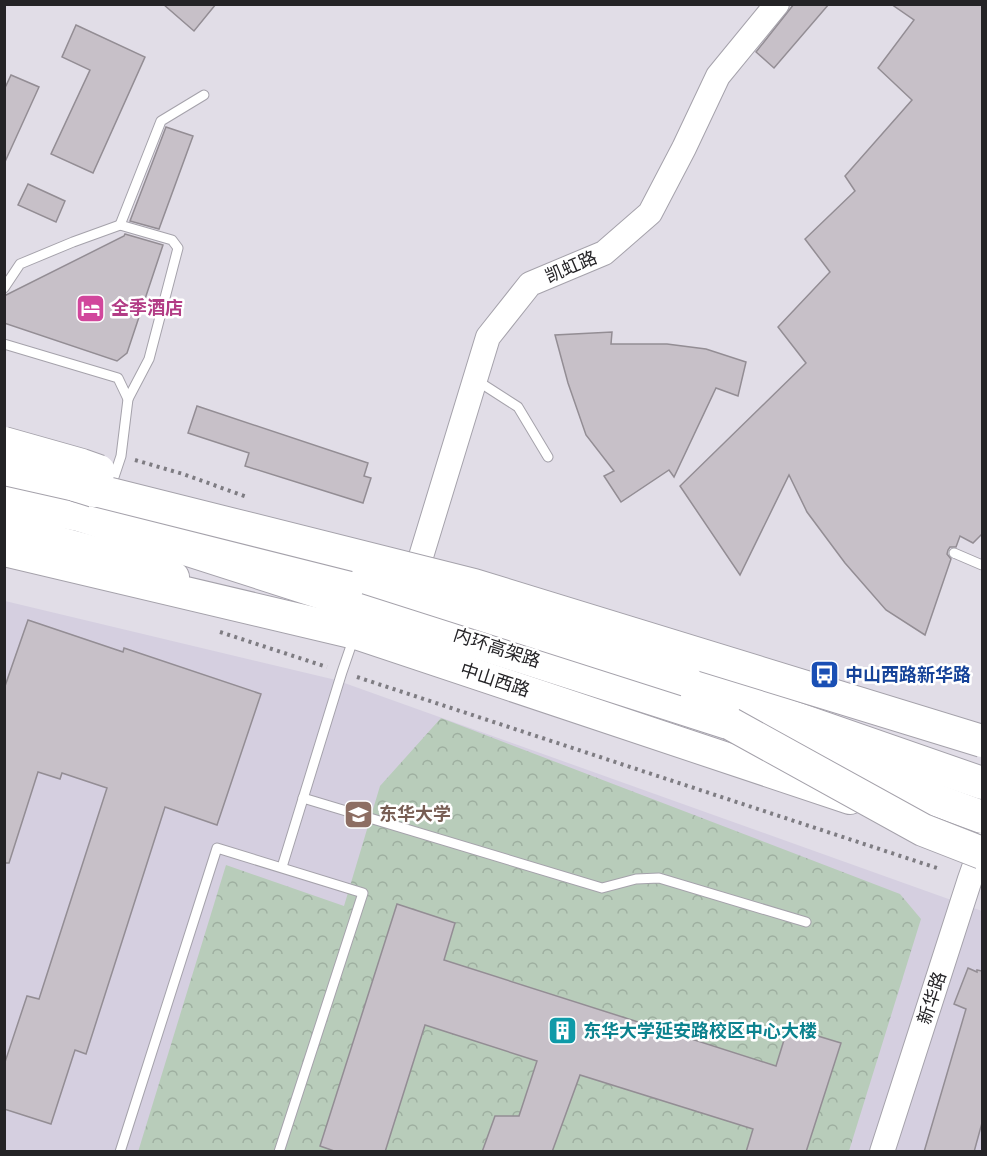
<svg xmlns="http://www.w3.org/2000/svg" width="987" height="1156" font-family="'Libre Baskerville','Noto Sans SC',serif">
<defs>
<pattern id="forest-crowns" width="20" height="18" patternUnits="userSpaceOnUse" patternTransform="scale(1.5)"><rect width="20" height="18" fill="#b8ccba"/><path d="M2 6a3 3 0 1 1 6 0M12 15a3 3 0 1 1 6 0" fill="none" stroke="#9eafa0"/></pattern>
</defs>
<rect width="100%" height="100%" fill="#e1dde7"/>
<!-- built -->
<path fill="#d5cfe0" d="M 5,601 L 336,680 L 982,911 L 982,1151 L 5,1152 Z"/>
<!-- forest -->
<path fill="url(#forest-crowns)" d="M 441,718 L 900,894 L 921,919 L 849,1151 L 138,1152 L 226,865 L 344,906 L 380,786 Z"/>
<!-- building -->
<g fill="#c7c0c8" stroke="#938d94" stroke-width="1.5">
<path d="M 163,4 L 216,4 L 194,31 Z"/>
<path d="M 794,4 L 829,4 L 774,68 L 756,52 Z"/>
<path d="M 891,4 L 982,4 L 982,534 L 973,543 L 960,536 L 956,547 L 950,547 L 948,550 L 947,554 L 951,559 L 925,635 L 886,610 L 845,563 L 807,512 L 789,475 L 740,575 L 680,486 L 806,363 L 778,327 L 830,272 L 805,239 L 855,191 L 845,176 L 912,100 L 878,68 L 914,20 Z"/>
<path d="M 76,25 L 145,57 L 93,173 L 51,154 L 90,70 L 62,57 Z"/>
<path d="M 11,75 L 39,87 L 4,164 L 4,90 Z"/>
<path d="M 166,127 L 193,136 L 159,229 L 130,221 Z"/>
<path d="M 28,184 L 65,201 L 56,222 L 18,205 Z"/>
<path d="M 125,234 L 163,245 L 127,353 L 117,361 L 4,323 L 4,296 L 124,236 Z"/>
<path d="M 612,332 L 611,344 L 667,344 L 706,349 L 746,362 L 738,396 L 716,388 L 674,477 L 669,470 L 621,502 L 604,476 L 614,471 L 586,435 L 568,383 L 555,335 Z"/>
<path d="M 197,406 L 368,463 L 364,476 L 371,478 L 363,503 L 245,466 L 249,453 L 188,433 Z"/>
<path d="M 28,620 L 123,652 L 124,648 L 261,694 L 217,825 L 165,807 L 86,1054 L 75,1050 L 51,1124 L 4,1109 L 4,1065 L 27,996 L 39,999 L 107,788 L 62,773 L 60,779 L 38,772 L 9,863 L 4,863 L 4,689 Z"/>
<path d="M 397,904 L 455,923 L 444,960 L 776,1066 L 788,1027 L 841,1043 L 806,1152 L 746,1152 L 753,1129 L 580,1075 L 552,1152 L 482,1152 L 495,1116 L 519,1116 L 537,1061 L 425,1025 L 385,1152 L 337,1152 L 320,1146 Z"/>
<path d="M 968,968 L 977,972 L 977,970 L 982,971 L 982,1123 L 974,1152 L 924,1152 L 966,1009 L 954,1004 Z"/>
</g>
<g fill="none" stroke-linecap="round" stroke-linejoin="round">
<defs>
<g id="service">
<path d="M 120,225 L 161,121 L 204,95"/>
<path d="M 4,288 L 20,264 L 73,242 L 120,225 L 172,240 L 178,248 L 149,359 L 128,399"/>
<path d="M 4,344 L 118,378 L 128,399 L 121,456 L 110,489"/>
<path d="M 476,380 L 518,407 L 548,457"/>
<path d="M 954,553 L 982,565"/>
<path d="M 303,798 L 602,888 L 636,879 L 659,878 L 806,922"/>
<path d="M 282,867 L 342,672 L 354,637"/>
<path d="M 120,1152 L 217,848 L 363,893 L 279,1152"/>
</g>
<g id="tertiary">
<path d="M 412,586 L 488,337 L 530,284 L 604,253 L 650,213 L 684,148 L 718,76 L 777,4"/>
<path d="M 882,1152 L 970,879 L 982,845"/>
</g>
<g id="primary">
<path d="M 151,519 L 391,587"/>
<path d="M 4,527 L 96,552 L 174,577"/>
<path d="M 332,626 L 850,799"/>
</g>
<g id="trunk">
<path d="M 4,500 L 79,515 L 731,724 L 982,817"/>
<path d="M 4,550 L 355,633"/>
<path d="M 686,680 L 982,783"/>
</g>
</defs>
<!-- service casing -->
<use href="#service" stroke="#a5a2ab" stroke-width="11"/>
<!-- tertiary casing -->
<use href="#tertiary" stroke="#a5a2ab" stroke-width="26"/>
<!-- primary casing -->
<use href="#primary" stroke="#a5a2ab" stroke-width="32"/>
<!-- trunk casing -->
<use href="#trunk" stroke="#a5a2ab" stroke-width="34"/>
<!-- path -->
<g stroke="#7e7c82" stroke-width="4" stroke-dasharray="3 4.5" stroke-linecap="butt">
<path d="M 135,460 L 183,474 L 247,497"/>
<path d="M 220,632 L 327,667"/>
<path d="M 357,677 L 940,869"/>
</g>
<!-- service -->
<use href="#service" stroke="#fff" stroke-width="9"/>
<!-- tertiary -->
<use href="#tertiary" stroke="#fff" stroke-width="24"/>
<!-- primary -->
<use href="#primary" stroke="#fff" stroke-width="30"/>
<!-- trunk -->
<use href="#trunk" stroke="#fff" stroke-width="32"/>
<defs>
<g id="trunk-bridge">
<path d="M 4,443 L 82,465 L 99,471"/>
<path d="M 4,469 L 75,485 L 94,491"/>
<path d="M 75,485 L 474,585 L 982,741"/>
<path d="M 367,578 L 686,680"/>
<path d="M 731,724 L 923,830 L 982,853"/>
</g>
</defs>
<!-- trunk-bridge casing -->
<use href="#trunk-bridge" stroke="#a5a2ab" stroke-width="34" stroke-linecap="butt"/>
<!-- trunk-bridge -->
<use href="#trunk-bridge" stroke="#fff" stroke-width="32"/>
</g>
<!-- icons -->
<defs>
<symbol id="hotel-square" viewBox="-11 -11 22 22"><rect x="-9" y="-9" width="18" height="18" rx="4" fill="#d1479c" stroke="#fff"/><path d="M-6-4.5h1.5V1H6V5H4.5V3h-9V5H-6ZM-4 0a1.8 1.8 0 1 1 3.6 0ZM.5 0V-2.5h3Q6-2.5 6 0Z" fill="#fff"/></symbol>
<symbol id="bus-square" viewBox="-11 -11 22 22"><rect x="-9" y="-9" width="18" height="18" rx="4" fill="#1a4fb4" stroke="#fff"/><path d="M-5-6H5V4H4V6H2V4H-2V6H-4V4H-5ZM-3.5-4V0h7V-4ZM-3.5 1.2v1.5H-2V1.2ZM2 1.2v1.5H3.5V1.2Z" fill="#fff"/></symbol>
<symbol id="university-square" viewBox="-11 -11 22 22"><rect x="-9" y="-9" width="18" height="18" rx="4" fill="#8d6e63" stroke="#fff"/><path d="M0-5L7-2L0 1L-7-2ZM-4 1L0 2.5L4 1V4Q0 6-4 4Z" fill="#fff"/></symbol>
<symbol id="building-square" viewBox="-11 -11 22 22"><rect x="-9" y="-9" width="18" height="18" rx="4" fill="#0f9aa8" stroke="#fff"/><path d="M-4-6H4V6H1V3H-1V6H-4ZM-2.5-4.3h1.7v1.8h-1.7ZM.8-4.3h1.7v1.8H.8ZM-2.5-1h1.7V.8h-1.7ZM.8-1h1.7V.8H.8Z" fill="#fff"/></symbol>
</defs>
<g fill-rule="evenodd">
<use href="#hotel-square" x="74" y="292" width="33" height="33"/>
<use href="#bus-square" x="808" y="658" width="33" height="33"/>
<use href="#university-square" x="342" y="798" width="33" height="33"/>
<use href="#building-square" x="546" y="1014" width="33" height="33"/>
</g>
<g text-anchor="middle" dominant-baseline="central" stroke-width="5" stroke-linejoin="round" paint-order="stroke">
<!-- street labels -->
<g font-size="18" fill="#242326" stroke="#fff">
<text transform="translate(571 267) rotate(-23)">凯虹路</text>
<text transform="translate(497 648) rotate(18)">内环高架路</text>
<text transform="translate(495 680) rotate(18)">中山西路</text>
<text transform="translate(932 998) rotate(-72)">新华路</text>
</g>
<!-- hotel labels -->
<g font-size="18" font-weight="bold" fill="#b23c85" stroke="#fff" text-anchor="start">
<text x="111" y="308">全季酒店</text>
</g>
<!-- transit labels -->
<g font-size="18" font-weight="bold" fill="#164399" stroke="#fff" text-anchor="start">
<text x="845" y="675">中山西路新华路</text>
</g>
<!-- education labels -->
<g font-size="18" font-weight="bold" fill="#785e54" stroke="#fff" text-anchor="start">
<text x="379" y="814">东华大学</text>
</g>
<!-- culture labels -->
<g font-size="18" font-weight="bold" fill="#0d838f" stroke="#fff" text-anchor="start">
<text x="583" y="1031">东华大学延安路校区中心大楼</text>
</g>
</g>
<!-- border -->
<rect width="987" height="1156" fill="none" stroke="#242326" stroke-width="12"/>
</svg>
